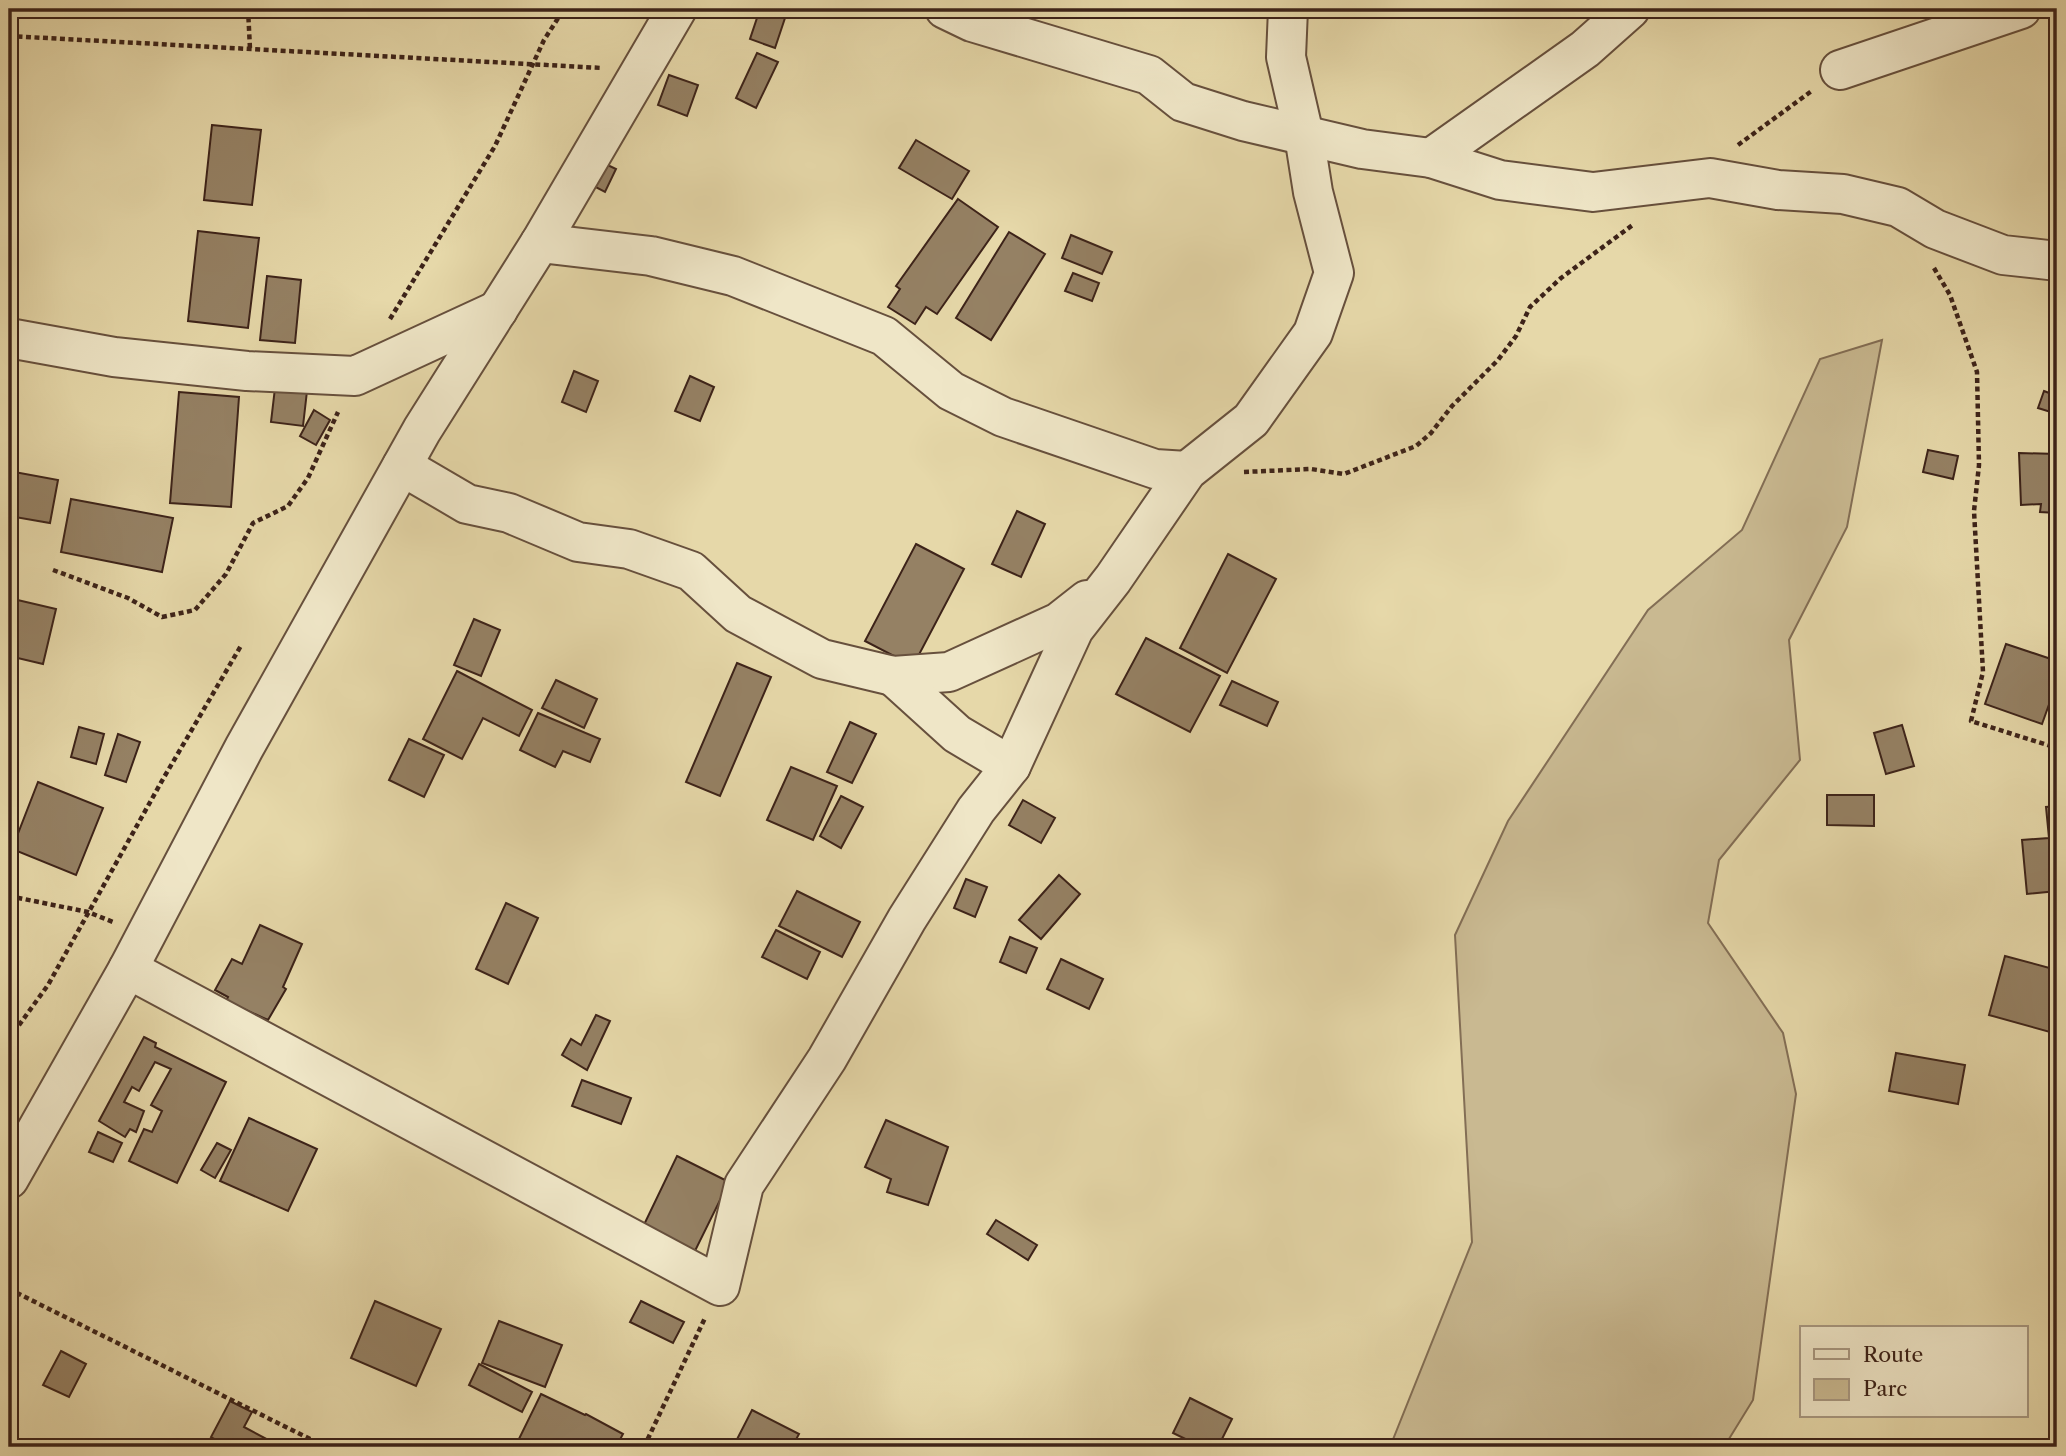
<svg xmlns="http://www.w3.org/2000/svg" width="2066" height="1456" font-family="'Libre Caslon Text',serif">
<rect width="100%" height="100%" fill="#e6d8a9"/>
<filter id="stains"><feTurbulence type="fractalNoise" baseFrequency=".00286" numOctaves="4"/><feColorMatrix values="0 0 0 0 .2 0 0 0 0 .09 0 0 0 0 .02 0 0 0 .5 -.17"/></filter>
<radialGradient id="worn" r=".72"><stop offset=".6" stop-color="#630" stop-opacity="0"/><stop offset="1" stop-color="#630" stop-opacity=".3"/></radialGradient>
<!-- green -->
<path fill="#c9b991" stroke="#836e55" stroke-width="2" d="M 1882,340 L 1847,527 L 1789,640 L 1800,760 L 1719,860 L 1708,923 L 1783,1033 L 1796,1094 L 1753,1400 L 1724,1447 L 1390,1447 L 1472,1242 L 1455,935 L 1508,821 L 1648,610 L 1742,530 L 1820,359 Z"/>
<!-- building -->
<g fill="#958164" stroke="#3d2319" stroke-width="2">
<path d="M 760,9 L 788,9 L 775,48 L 750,39 Z"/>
<path d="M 757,53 L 778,62 L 756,108 L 736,98 Z"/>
<path d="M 669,75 L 698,85 L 687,116 L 658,105 Z"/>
<path d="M 212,125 L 261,130 L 252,205 L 204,200 Z"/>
<path d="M 916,140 L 969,171 L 952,199 L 899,168 Z"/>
<path d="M 597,160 L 616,169 L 605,192 L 586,182 Z"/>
<path d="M 958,199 L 998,227 L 937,314 L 926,307 L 915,324 L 888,307 L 900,289 L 896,286 Z"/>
<path d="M 198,231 L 259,238 L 248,328 L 188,321 Z"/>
<path d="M 1009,232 L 1045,254 L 991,340 L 956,318 Z"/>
<path d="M 1071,235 L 1112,252 L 1102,274 L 1062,258 Z"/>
<path d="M 1073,273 L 1099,283 L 1092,301 L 1065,291 Z"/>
<path d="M 267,276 L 301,280 L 295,343 L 260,340 Z"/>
<path d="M 574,371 L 598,381 L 586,412 L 562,402 Z"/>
<path d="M 690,376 L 714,387 L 700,421 L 675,411 Z"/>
<path d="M 275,388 L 307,391 L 303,426 L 271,422 Z"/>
<path d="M 2044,391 L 2057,396 L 2057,414 L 2038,408 Z"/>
<path d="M 179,392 L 239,397 L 231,507 L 170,503 Z"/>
<path d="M 314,410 L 330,420 L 316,445 L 300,436 Z"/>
<path d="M 1928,450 L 1958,456 L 1953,479 L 1923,472 Z"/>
<path d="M 2019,453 L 2057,454 L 2057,513 L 2040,512 L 2041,504 L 2021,505 Z"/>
<path d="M 9,471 L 58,480 L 50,523 L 9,516 Z"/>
<path d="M 71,499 L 173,518 L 162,572 L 61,552 Z"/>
<path d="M 1017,511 L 1045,524 L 1021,577 L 992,564 Z"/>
<path d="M 916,544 L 964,569 L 913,666 L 865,641 Z"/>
<path d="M 1228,554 L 1276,579 L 1227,673 L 1180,648 Z"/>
<path d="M 9,598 L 56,609 L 43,664 L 9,656 Z"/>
<path d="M 474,619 L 500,630 L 481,676 L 454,665 Z"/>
<path d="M 1146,638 L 1220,676 L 1190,732 L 1116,694 Z"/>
<path d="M 2006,644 L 2057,661 L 2057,682 L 2042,724 L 1985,704 Z"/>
<path d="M 737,663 L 771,677 L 720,796 L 686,782 Z"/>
<path d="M 457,671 L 532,710 L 519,736 L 483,718 L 462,759 L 423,739 Z"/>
<path d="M 556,680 L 597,699 L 584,728 L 542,708 Z"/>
<path d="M 1232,681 L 1278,702 L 1267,726 L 1220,705 Z"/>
<path d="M 538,713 L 600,739 L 590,762 L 563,751 L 555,767 L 520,750 Z"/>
<path d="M 850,722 L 876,734 L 852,783 L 827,772 Z"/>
<path d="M 1902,725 L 1914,766 L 1886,774 L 1874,733 Z"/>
<path d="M 79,727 L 104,734 L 96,764 L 71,757 Z"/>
<path d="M 118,734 L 140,742 L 126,782 L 105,775 Z"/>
<path d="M 409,739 L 444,755 L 424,797 L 389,780 Z"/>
<path d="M 791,767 L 837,786 L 813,840 L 767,820 Z"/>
<path d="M 38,782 L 103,808 L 76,875 L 12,849 Z"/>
<path d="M 1827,795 L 1874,795 L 1874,826 L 1827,825 Z"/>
<path d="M 841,796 L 863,807 L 841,848 L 820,836 Z"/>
<path d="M 1023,800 L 1055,818 L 1041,843 L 1009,825 Z"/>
<path d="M 2057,806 L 2057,891 L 2027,894 L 2022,840 L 2049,838 L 2046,807 Z"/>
<path d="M 1059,875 L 1080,894 L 1041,939 L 1019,920 Z"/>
<path d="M 966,879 L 987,887 L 975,917 L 954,908 Z"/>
<path d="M 797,891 L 860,922 L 842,957 L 779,926 Z"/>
<path d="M 506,903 L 538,918 L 508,984 L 476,969 Z"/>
<path d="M 260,925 L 302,944 L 283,987 L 286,989 L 268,1020 L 226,1001 L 228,997 L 215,990 L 232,959 L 242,964 Z"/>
<path d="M 776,930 L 820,952 L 807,979 L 762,957 Z"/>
<path d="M 1010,937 L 1037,948 L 1026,973 L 1000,962 Z"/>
<path d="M 2005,956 L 2057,970 L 2057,1034 L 1989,1015 Z"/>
<path d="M 1061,959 L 1103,979 L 1089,1009 L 1047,989 Z"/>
<path d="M 596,1015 L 610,1021 L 587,1070 L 562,1055 L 571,1039 L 581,1045 Z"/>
<path d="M 144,1037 L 156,1043 L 155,1047 L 226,1082 L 177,1183 L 129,1161 L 144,1129 L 152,1132 L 162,1111 L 151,1105 L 171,1069 L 155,1062 L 139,1091 L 132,1087 L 124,1102 L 144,1111 L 136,1132 L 130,1129 L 125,1137 L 99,1121 Z"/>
<path d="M 1896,1053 L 1965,1065 L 1958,1104 L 1889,1091 Z"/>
<path d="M 582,1080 L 631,1098 L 621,1124 L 572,1106 Z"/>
<path d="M 249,1118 L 317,1149 L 288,1211 L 220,1181 Z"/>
<path d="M 886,1120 L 948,1147 L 928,1205 L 887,1192 L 891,1179 L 865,1167 Z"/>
<path d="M 98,1132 L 122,1143 L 113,1162 L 89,1152 Z"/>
<path d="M 217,1143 L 231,1150 L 215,1178 L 201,1170 Z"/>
<path d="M 677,1156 L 729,1182 L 692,1257 L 640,1233 Z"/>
<path d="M 996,1220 L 1037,1245 L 1028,1260 L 987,1234 Z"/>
<path d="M 375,1301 L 441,1329 L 416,1386 L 351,1358 Z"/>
<path d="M 641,1301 L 684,1322 L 673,1343 L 630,1322 Z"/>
<path d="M 499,1321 L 562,1345 L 545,1387 L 482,1363 Z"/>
<path d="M 61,1351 L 86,1364 L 69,1397 L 43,1385 Z"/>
<path d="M 479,1364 L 532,1392 L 522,1412 L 469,1385 Z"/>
<path d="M 541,1394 L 585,1415 L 586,1414 L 623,1434 L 616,1447 L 515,1447 Z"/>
<path d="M 1190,1398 L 1232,1419 L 1218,1447 L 1202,1447 L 1173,1433 Z"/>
<path d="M 230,1401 L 252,1412 L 244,1427 L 274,1443 L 272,1447 L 229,1447 L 211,1437 Z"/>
<path d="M 752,1410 L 799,1434 L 792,1447 L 733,1447 Z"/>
</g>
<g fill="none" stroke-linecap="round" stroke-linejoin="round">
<defs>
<g id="minor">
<path d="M 945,9 L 972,22 L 1149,75 L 1183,102 L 1243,121 L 1362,149 L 1431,158 L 1500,180 L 1593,192 L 1710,178 L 1778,190 L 1843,194 L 1898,207 L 1935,229 L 2003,255 L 2057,261"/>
<path d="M 1840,70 L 2021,9"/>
<path d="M 1431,158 L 1585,49 L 1630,9"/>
<path d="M 540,243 L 651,256 L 733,276 L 884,336 L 951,391 L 1003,417 L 1155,469 L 1187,471"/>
<path d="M 9,338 L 114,357 L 247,371 L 355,376 L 498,310"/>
<path d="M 402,466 L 467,504 L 509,513 L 578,542 L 629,549 L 691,571 L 738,614 L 822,659 L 893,676 L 949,672 L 1059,622 L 1087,600"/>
<path d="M 893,676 L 957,734 L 1011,766"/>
<path d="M 128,969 L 720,1286 L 744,1185 L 827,1059 L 907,919 L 976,810 L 1011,766 L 1074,629 L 1113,579 L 1187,471 L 1251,420 L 1313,333 L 1334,273 L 1313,192 L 1304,135 L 1286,57 L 1288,9"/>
<path d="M 9,1179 L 128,969 L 244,748 L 422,430 L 540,243 L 677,9"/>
</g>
</defs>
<!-- minor casing -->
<use href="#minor" stroke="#67503d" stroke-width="42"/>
<!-- path -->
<g stroke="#3d2319" stroke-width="4.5" stroke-dasharray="5 3.5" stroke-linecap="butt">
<path d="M 248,9 L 250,49"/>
<path d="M 9,36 L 602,68"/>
<path d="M 1738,145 L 1813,90"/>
<path d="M 1934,268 L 1950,295 L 1977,372 L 1979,465 L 1974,511 L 1983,672 L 1971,721 L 2057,748"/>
<path d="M 390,319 L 495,146 L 544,40 L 564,9"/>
<path d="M 1244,472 L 1311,469 L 1344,474 L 1416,446 L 1431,433 L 1452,406 L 1498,360 L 1516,336 L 1530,307 L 1561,278 L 1634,224"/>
<path d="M 53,570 L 128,598 L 162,617 L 195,610 L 226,574 L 253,523 L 288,506 L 308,478 L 338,412"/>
<path d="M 9,896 L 88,912 L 113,922"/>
<path d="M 9,1039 L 48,985 L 163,779 L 242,644"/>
<path d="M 9,1289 L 326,1447"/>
<path d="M 644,1447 L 705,1318"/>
</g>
<!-- minor -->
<use href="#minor" stroke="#efe6c7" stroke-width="38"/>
</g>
<!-- margin -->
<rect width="2066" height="1456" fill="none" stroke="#e6d8a9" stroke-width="35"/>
<rect x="10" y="10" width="2045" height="1435" fill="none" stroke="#3d2319" stroke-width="3.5"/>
<rect x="18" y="18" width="2031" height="1421" fill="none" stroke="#3d2319" stroke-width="2"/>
<!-- legend -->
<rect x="1800" y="1326" width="228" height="91" fill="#efe6c7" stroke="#a89881" stroke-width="2"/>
<rect x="1814" y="1349" width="35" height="10" fill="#efe6c7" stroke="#a89881" stroke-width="2"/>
<text x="1863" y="1362" font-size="21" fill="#3d2319">Route</text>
<rect x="1814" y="1379" width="35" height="21" fill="#c9b991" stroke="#a89881" stroke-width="2"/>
<text x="1863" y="1396" font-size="21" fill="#3d2319">Parc</text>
<rect width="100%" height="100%" filter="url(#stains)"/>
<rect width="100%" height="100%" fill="url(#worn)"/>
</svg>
